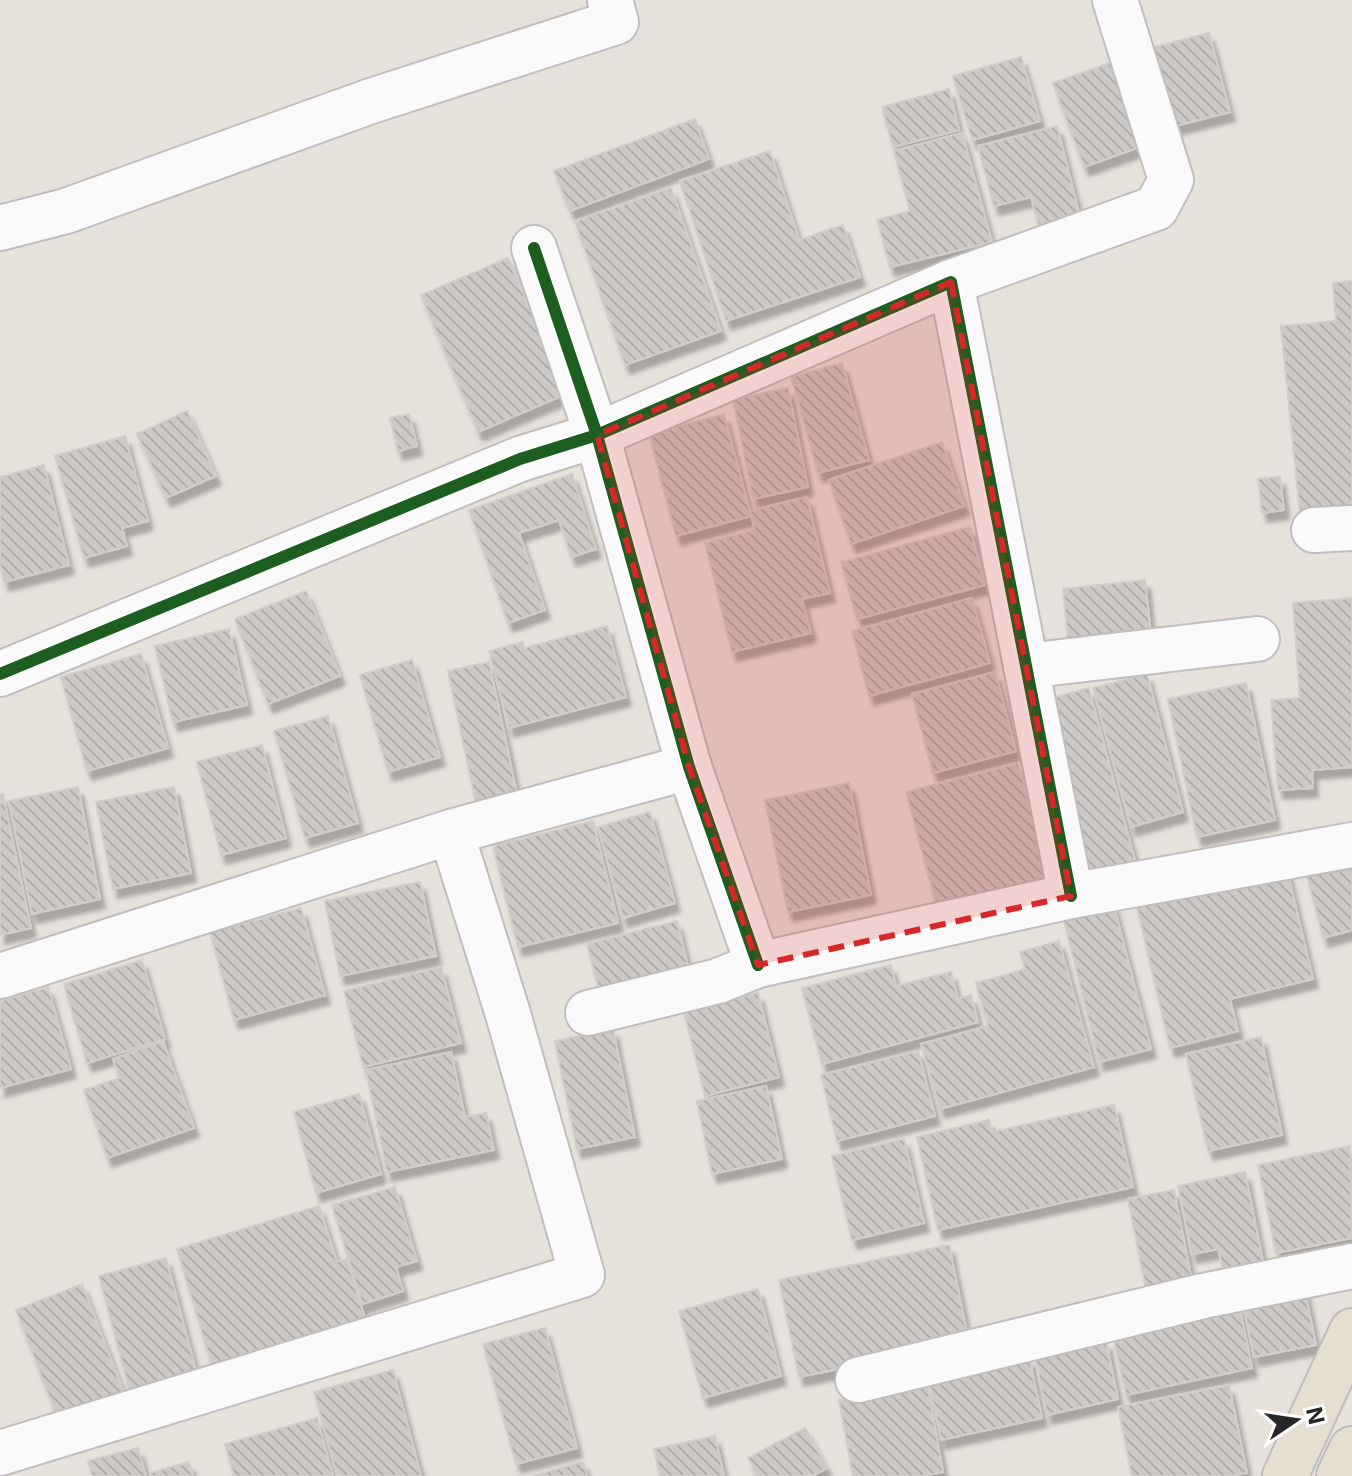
<svg xmlns="http://www.w3.org/2000/svg" width="1352" height="1476" font-family="Inter,sans-serif">
<defs>
<pattern id="building-back-hatch" width="6" height="6" patternUnits="userSpaceOnUse" patternTransform="scale(2)"><rect width="6" height="6" fill="#cdc9c6"/><path d="M-1 5l2 2M0 0l6 6M5-1l2 2" fill="none" stroke="#b0adaa"/></pattern>
<filter id="shadow"><feDropShadow dx="5" dy="9" stdDeviation="2" flood-color="#0004"/></filter>
</defs>
<rect width="100%" height="100%" fill="#e7e1dc"/>
<!-- building -->
<g fill="url(#building-back-hatch)" stroke="#d2cdc8" stroke-width="2" filter="url(#shadow)">
<path d="M 1209,33 L 1230,112 L 1160,130 L 1139,51 Z"/>
<path d="M 1021,57 L 1040,121 L 972,140 L 953,76 Z"/>
<path d="M 1124,58 L 1154,142 L 1084,167 L 1053,83 Z"/>
<path d="M 949,89 L 959,130 L 893,147 L 882,107 Z"/>
<path d="M 695,119 L 709,159 L 570,211 L 554,171 Z"/>
<path d="M 1057,126 L 1081,221 L 1040,231 L 1031,197 L 994,206 L 978,146 Z"/>
<path d="M 962,133 L 992,242 L 890,267 L 877,220 L 910,211 L 894,151 Z"/>
<path d="M 770,151 L 799,240 L 843,225 L 860,277 L 726,321 L 680,181 Z"/>
<path d="M 671,188 L 721,331 L 625,365 L 575,221 Z"/>
<path d="M 508,258 L 566,394 L 478,432 L 421,295 Z"/>
<path d="M 1352,281 L 1352,507 L 1300,513 L 1281,326 L 1336,321 L 1333,283 Z"/>
<path d="M 842,363 L 869,460 L 818,473 L 791,377 Z"/>
<path d="M 788,388 L 808,487 L 753,499 L 733,399 Z"/>
<path d="M 187,411 L 216,476 L 166,498 L 137,434 Z"/>
<path d="M 409,414 L 417,446 L 398,451 L 390,418 Z"/>
<path d="M 724,414 L 751,516 L 676,536 L 649,434 Z"/>
<path d="M 125,436 L 148,521 L 122,528 L 127,546 L 84,558 L 55,456 Z"/>
<path d="M 942,442 L 964,506 L 851,544 L 829,480 Z"/>
<path d="M 44,465 L 69,565 L 4,582 L 0,564 L 0,477 Z"/>
<path d="M 572,474 L 596,549 L 571,557 L 559,520 L 519,533 L 545,610 L 508,623 L 469,510 Z"/>
<path d="M 1280,477 L 1284,510 L 1262,513 L 1258,479 Z"/>
<path d="M 807,497 L 830,593 L 802,599 L 811,633 L 732,652 L 705,543 L 755,530 L 750,511 Z"/>
<path d="M 970,527 L 985,585 L 857,619 L 841,562 Z"/>
<path d="M 1145,580 L 1152,644 L 1069,652 L 1063,589 Z"/>
<path d="M 306,591 L 340,676 L 268,704 L 235,619 Z"/>
<path d="M 972,598 L 990,663 L 869,696 L 852,631 Z"/>
<path d="M 1352,598 L 1352,767 L 1312,770 L 1313,788 L 1278,790 L 1271,700 L 1300,698 L 1293,603 Z"/>
<path d="M 607,626 L 626,697 L 509,728 L 489,651 L 523,642 L 524,648 Z"/>
<path d="M 229,629 L 247,705 L 173,722 L 155,646 Z"/>
<path d="M 141,654 L 168,748 L 87,771 L 61,677 Z"/>
<path d="M 412,660 L 440,757 L 388,772 L 360,675 Z"/>
<path d="M 489,662 L 517,794 L 476,803 L 448,671 Z"/>
<path d="M 995,672 L 1016,751 L 933,773 L 912,694 Z"/>
<path d="M 1147,674 L 1183,812 L 1131,827 L 1093,688 Z"/>
<path d="M 1246,683 L 1275,820 L 1197,837 L 1168,699 Z"/>
<path d="M 1089,688 L 1136,865 L 1085,879 L 1037,702 Z"/>
<path d="M 328,716 L 358,823 L 305,838 L 274,731 Z"/>
<path d="M 262,745 L 286,838 L 221,855 L 197,762 Z"/>
<path d="M 1018,763 L 1050,884 L 939,915 L 906,792 Z"/>
<path d="M 849,783 L 871,895 L 788,912 L 765,800 Z"/>
<path d="M 78,787 L 100,899 L 32,914 L 9,801 Z"/>
<path d="M 174,787 L 191,873 L 113,889 L 96,802 Z"/>
<path d="M 3,794 L 31,928 L 0,935 L 0,795 Z"/>
<path d="M 650,812 L 675,903 L 623,918 L 598,827 Z"/>
<path d="M 593,821 L 618,923 L 518,947 L 493,846 Z"/>
<path d="M 1285,862 L 1313,979 L 1230,999 L 1238,1031 L 1170,1048 L 1135,898 Z"/>
<path d="M 1352,865 L 1352,930 L 1323,938 L 1307,876 Z"/>
<path d="M 420,882 L 436,956 L 340,976 L 325,901 Z"/>
<path d="M 1113,903 L 1151,1049 L 1099,1062 L 1063,916 Z"/>
<path d="M 301,908 L 325,995 L 234,1020 L 210,932 Z"/>
<path d="M 677,921 L 689,971 L 600,994 L 587,944 Z"/>
<path d="M 1059,941 L 1094,1067 L 940,1109 L 921,1044 L 988,1026 L 976,983 L 1025,969 L 1020,952 Z"/>
<path d="M 142,960 L 165,1039 L 87,1063 L 64,984 Z"/>
<path d="M 891,965 L 896,986 L 951,972 L 958,999 L 971,995 L 978,1022 L 822,1064 L 802,988 Z"/>
<path d="M 441,967 L 461,1043 L 363,1067 L 344,991 Z"/>
<path d="M 48,987 L 71,1069 L 0,1088 L 0,1001 Z"/>
<path d="M 758,993 L 779,1077 L 705,1096 L 684,1012 Z"/>
<path d="M 613,1029 L 635,1137 L 577,1149 L 555,1041 Z"/>
<path d="M 1261,1037 L 1282,1135 L 1208,1151 L 1186,1054 Z"/>
<path d="M 163,1041 L 194,1128 L 107,1158 L 84,1090 L 120,1078 L 113,1059 Z"/>
<path d="M 918,1051 L 935,1116 L 837,1141 L 821,1075 Z"/>
<path d="M 451,1052 L 465,1117 L 486,1113 L 494,1150 L 387,1172 L 366,1070 Z"/>
<path d="M 766,1086 L 782,1159 L 712,1174 L 697,1101 Z"/>
<path d="M 359,1094 L 381,1174 L 316,1193 L 294,1112 Z"/>
<path d="M 1114,1105 L 1133,1187 L 938,1230 L 917,1137 L 989,1120 L 992,1132 Z"/>
<path d="M 904,1139 L 924,1223 L 852,1240 L 832,1156 Z"/>
<path d="M 1350,1146 L 1352,1238 L 1276,1253 L 1258,1165 Z"/>
<path d="M 1245,1172 L 1263,1261 L 1223,1269 L 1218,1249 L 1192,1254 L 1178,1186 Z"/>
<path d="M 395,1187 L 417,1261 L 396,1267 L 403,1291 L 362,1304 L 332,1205 Z"/>
<path d="M 1174,1190 L 1193,1286 L 1147,1295 L 1128,1199 Z"/>
<path d="M 319,1206 L 337,1262 L 347,1259 L 366,1322 L 213,1369 L 177,1249 Z"/>
<path d="M 949,1245 L 969,1342 L 799,1377 L 779,1280 Z"/>
<path d="M 166,1258 L 199,1382 L 132,1400 L 99,1276 Z"/>
<path d="M 82,1284 L 123,1391 L 57,1417 L 16,1310 Z"/>
<path d="M 1304,1287 L 1316,1345 L 1254,1357 L 1242,1299 Z"/>
<path d="M 758,1289 L 781,1376 L 703,1398 L 679,1311 Z"/>
<path d="M 1239,1303 L 1252,1368 L 1126,1395 L 1112,1330 Z"/>
<path d="M 545,1328 L 577,1448 L 516,1464 L 483,1344 Z"/>
<path d="M 1106,1341 L 1118,1399 L 1047,1415 L 1035,1357 Z"/>
<path d="M 1029,1357 L 1042,1418 L 941,1440 L 928,1379 Z"/>
<path d="M 393,1370 L 421,1476 L 337,1476 L 314,1392 Z"/>
<path d="M 927,1383 L 943,1472 L 922,1476 L 853,1476 L 839,1400 Z"/>
<path d="M 1229,1385 L 1247,1473 L 1231,1476 L 1132,1476 L 1118,1407 Z"/>
<path d="M 317,1418 L 333,1476 L 234,1476 L 225,1444 Z"/>
<path d="M 805,1428 L 827,1468 L 812,1476 L 758,1476 L 748,1458 Z"/>
<path d="M 715,1436 L 724,1476 L 660,1476 L 654,1449 Z"/>
<path d="M 138,1448 L 146,1476 L 92,1476 L 88,1461 Z"/>
<path d="M 189,1462 L 193,1476 L 151,1476 L 150,1473 Z"/>
<path d="M 583,1462 L 587,1476 L 532,1476 Z"/>
</g>
<g fill="none" stroke-linecap="round" stroke-linejoin="round">
<defs>
<g id="minor">
<path d="M 0,228 L 66,211 L 371,101 L 616,22 L 610,0"/>
<path d="M 534,248 L 597,435 L 951,282 L 1071,896"/>
<path d="M 951,282 L 1156,208 L 1171,180 L 1115,0"/>
<path d="M 1314,530 L 1352,528"/>
<path d="M 1026,666 L 1257,639"/>
<path d="M 0,674 L 520,459 L 597,435 L 689,767 L 758,965"/>
<path d="M 0,976 L 451,832 L 689,767"/>
<path d="M 588,1013 L 718,981 L 758,965 L 1071,896 L 1352,845"/>
<path d="M 858,1380 L 1203,1296 L 1352,1266"/>
<path d="M 0,1453 L 582,1275 L 508,1014 L 451,832"/>
</g>
<g id="major">
<path d="M 1285,1476 L 1352,1331"/>
<path d="M 1339,1476 L 1352,1449"/>
</g>
</defs>
<!-- minor casing -->
<use href="#minor" stroke="#c0bebe" stroke-width="48"/>
<!-- major casing -->
<use href="#major" stroke="#bfbdbb" stroke-width="48"/>
<!-- minor -->
<use href="#minor" stroke="#fbfafa" stroke-width="44"/>
<!-- major -->
<use href="#major" stroke="#e6ded1" stroke-width="44"/>
<defs>
<g id="cycleway">
<path d="M 534,248 L 597,435 L 951,282 L 1071,896"/>
<path d="M 0,674 L 520,459 L 597,435 L 689,767 L 758,965"/>
</g>
</defs>
<!-- cycleway casing -->
<use href="#cycleway" stroke="#fff" stroke-width="17"/>
<!-- cycleway -->
<use href="#cycleway" stroke="#1b5e20" stroke-width="12"/>
</g>
<!-- marked area -->
<path fill="#d62828" fill-opacity="0.2" stroke="#d62828" stroke-width="6" stroke-dasharray="16 10" stroke-linejoin="round" d="M 951,282 L 1071,896 L 758,965 L 689,767 L 597,435 Z"/>
<!-- north arrow -->
<g transform="translate(1296 1420) rotate(77)" stroke="#ffffff" stroke-width="6" paint-order="stroke">
<path d="M0-6L14 30L0 20L-14 30Z" fill="#272727"/>
<text y="-12" font-size="22" font-weight="bold" text-anchor="middle" fill="#272727">N</text>
</g>
</svg>
